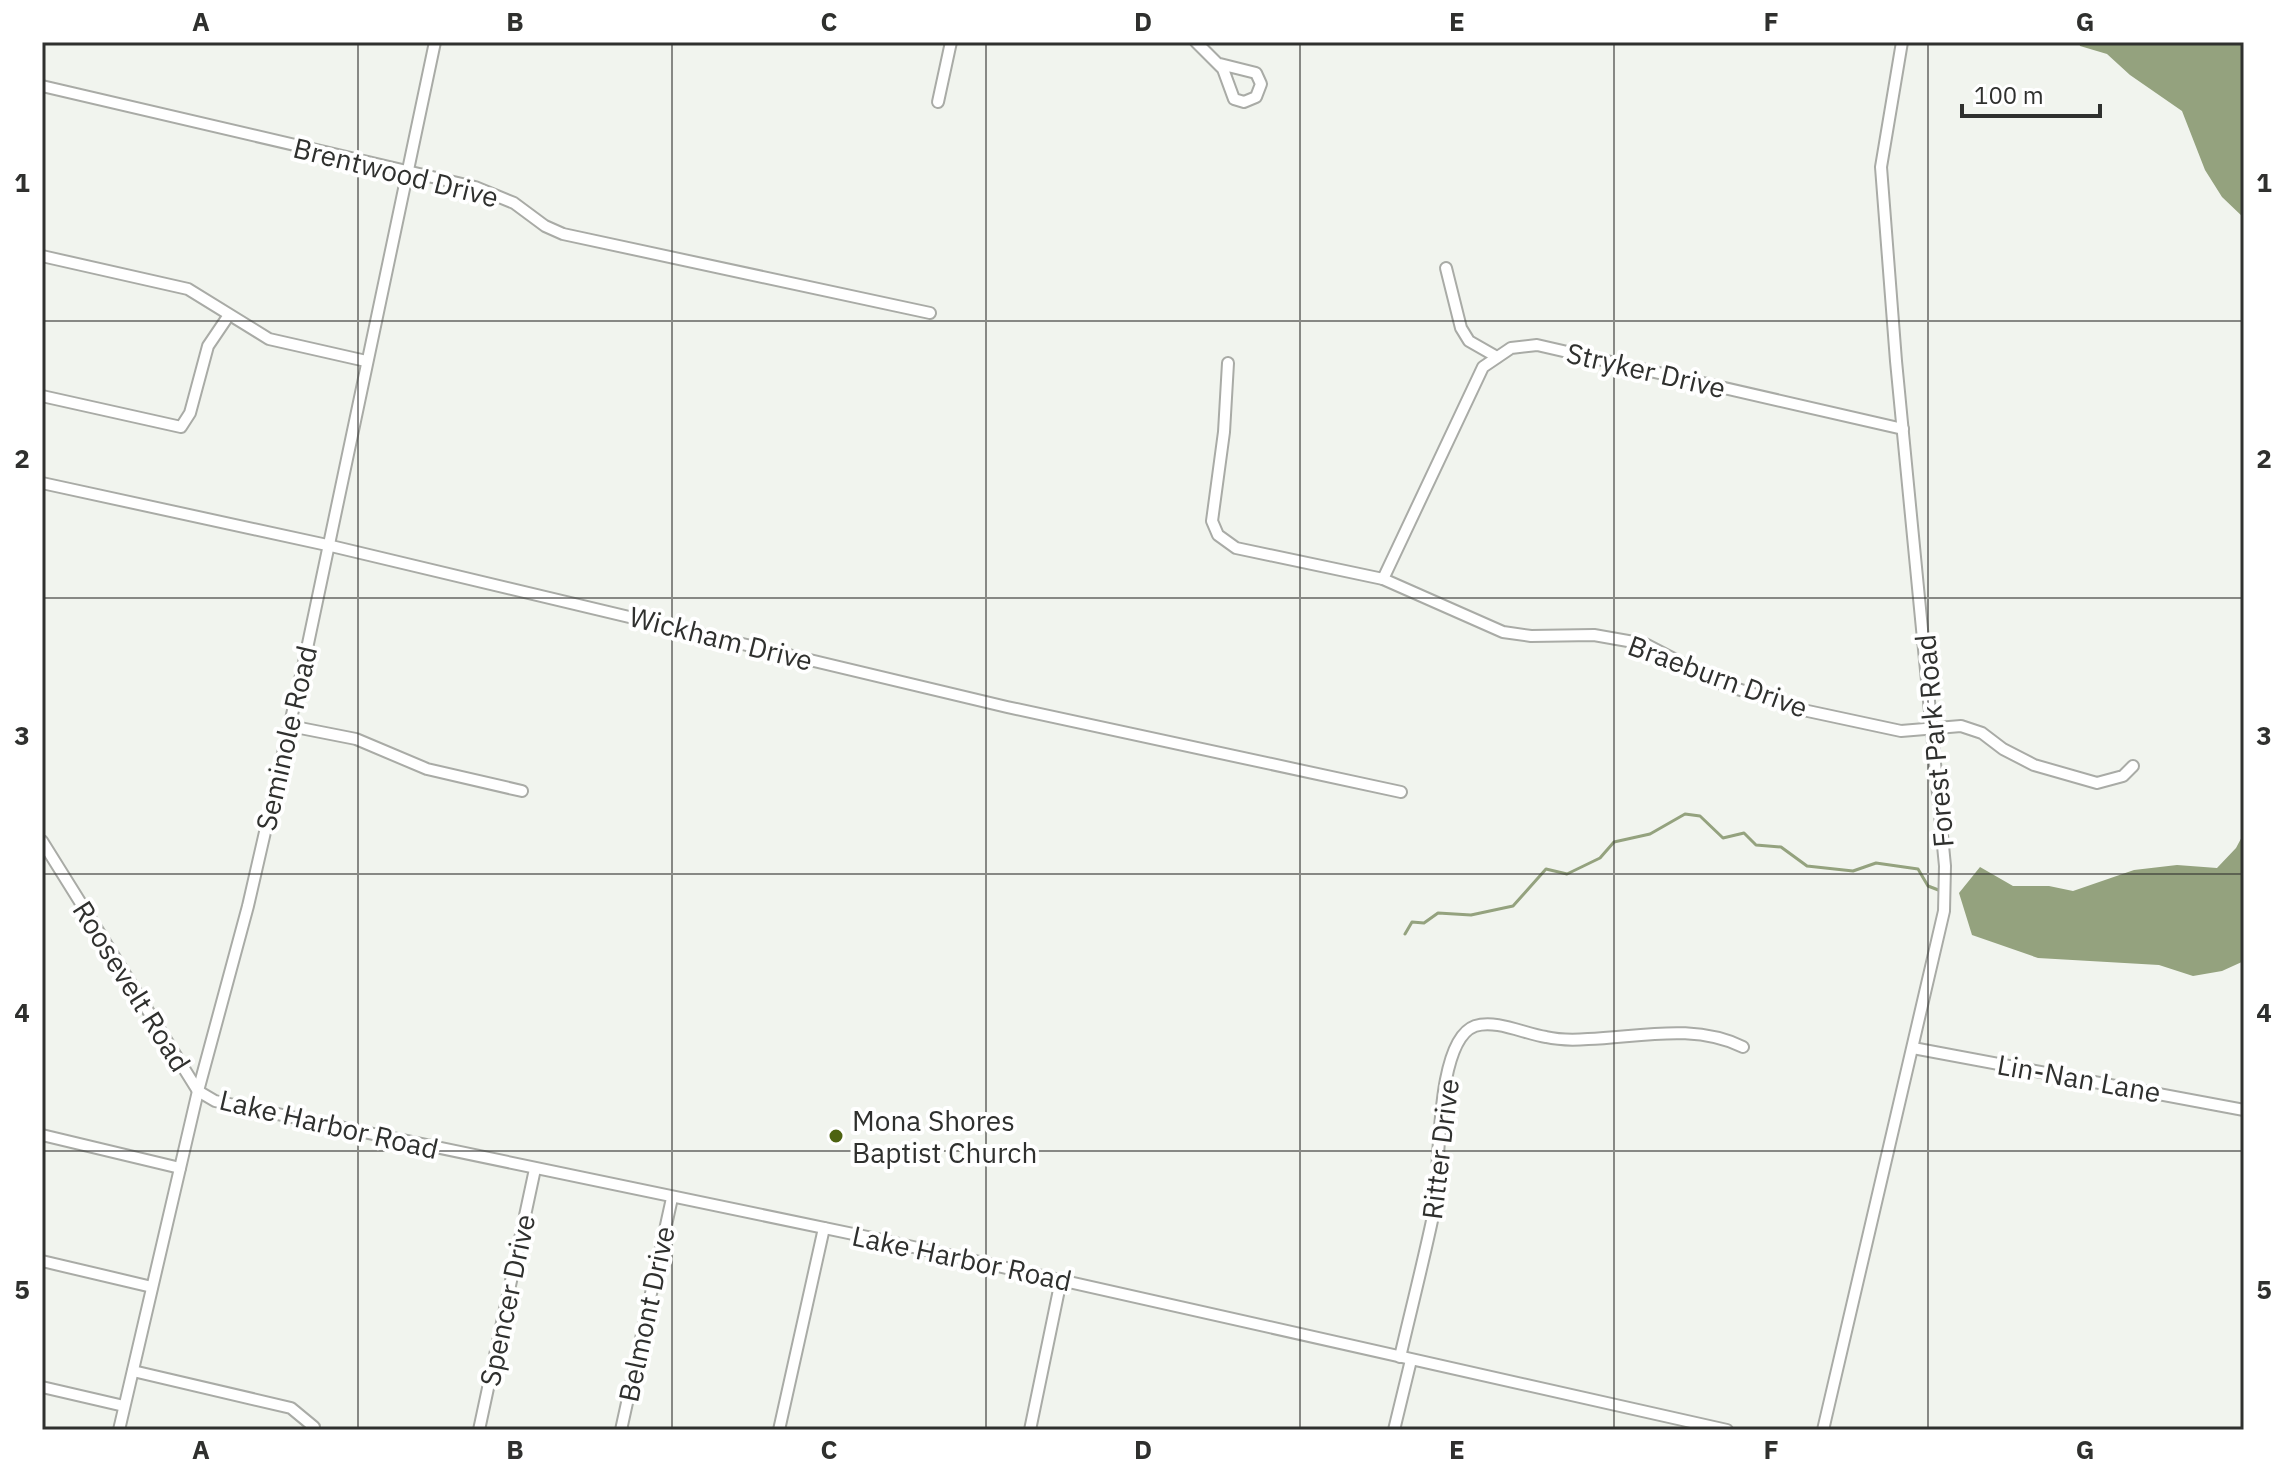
<svg xmlns="http://www.w3.org/2000/svg" width="2286" height="1472" font-family="'IBM Plex Sans',sans-serif">
<rect width="100%" height="100%" fill="#f1f4ee"/>
<!-- water -->
<g fill="#94a27e">
<path d="M 2079,42 L 2244,42 L 2244,218 L 2222,197 L 2205,170 L 2182,111 L 2130,75 L 2107,54 L 2080,46 Z"/>
<path d="M 2244,833 L 2244,961 L 2222,971 L 2193,976 L 2159,965 L 2038,958 L 1972,935 L 1959,893 L 1980,867 L 2013,886 L 2049,886 L 2073,891 L 2134,870 L 2177,865 L 2217,868 L 2236,848 Z"/>
</g>
<g fill="none" stroke-linecap="round" stroke-linejoin="round">
<!-- stream -->
<path stroke="#94a27e" stroke-width="3" d="M 1405,934 L 1412,922 L 1424,923 L 1438,913 L 1471,915 L 1513,906 L 1546,869 L 1567,874 L 1600,858 L 1614,842 L 1650,834 L 1685,814 L 1700,816 L 1723,838 L 1744,833 L 1756,845 L 1781,847 L 1807,866 L 1853,871 L 1876,863 L 1918,869 L 1928,886 L 1941,891"/>
<defs>
<g id="minor">
<path d="M 1196,42 L 1223,69 L 1234,99 L 1244,102 L 1256,97 L 1261,84 L 1256,73 L 1220,64"/>
<path d="M 42,86 L 475,187 L 514,203 L 545,226 L 563,234 L 930,313"/>
<path d="M 938,102 L 951,42"/>
<path d="M 42,256 L 188,289 L 269,339 L 366,361"/>
<path d="M 1446,268 L 1461,328 L 1469,341 L 1497,357"/>
<path d="M 1228,363 L 1224,432 L 1212,521 L 1218,535 L 1236,548 L 1383,579 L 1503,632 L 1531,636 L 1594,635 L 1645,644 L 1722,684 L 1803,710 L 1901,731 L 1961,726 L 1982,733 L 2003,749 L 2034,765 L 2097,783 L 2123,776 L 2133,766"/>
<path d="M 42,396 L 181,427 L 190,413 L 208,346 L 229,315"/>
<path d="M 42,483 L 327,545 L 1007,707 L 1401,792"/>
<path d="M 1383,579 L 1483,367 L 1511,348 L 1537,345 L 1903,429"/>
<path d="M 290,726 L 356,739 L 427,769 L 522,791"/>
<path d="M 42,841 L 198,1091 L 215,1101 L 882,1240 L 1727,1430"/>
<path d="M 1913,1048 L 2244,1110"/>
<path d="M 42,1135 L 180,1168"/>
<path d="M 42,1261 L 152,1287"/>
<path d="M 1400,1357 C 1411,1310 1423,1263 1433,1216 C 1441,1178 1433,1041 1475,1026 C 1496,1019 1525,1034 1546,1037 C 1559,1040 1575,1040 1588,1039 C 1640,1037 1694,1023 1743,1047"/>
<path d="M 133,1371 L 291,1408 L 314,1427"/>
<path d="M 42,1387 L 124,1406"/>
<path d="M 119,1430 L 198,1091 L 248,906 L 305,658 L 435,42"/>
<path d="M 479,1430 L 535,1169"/>
<path d="M 621,1430 L 672,1198"/>
<path d="M 779,1430 L 824,1228"/>
<path d="M 1030,1430 L 1061,1280"/>
<path d="M 1394,1430 L 1411,1360"/>
<path d="M 1823,1430 L 1944,911 L 1945,866 L 1896,361 L 1881,167 L 1902,42"/>
</g>
</defs>
<!-- minor casing -->
<use href="#minor" stroke="#a9aba6" stroke-width="14"/>
<!-- minor -->
<use href="#minor" stroke="#fff" stroke-width="10"/>
</g>
<!-- grid -->
<path fill="none" stroke="#2f302e" stroke-width="2" stroke-opacity="0.55" d="M 358,42 L 358,1430M 672,42 L 672,1430M 986,42 L 986,1430M 1300,42 L 1300,1430M 1614,42 L 1614,1430M 1928,42 L 1928,1430M 42,321 L 2244,321M 42,598 L 2244,598M 42,874 L 2244,874M 42,1151 L 2244,1151"/>
<!-- markers -->
<circle fill="#4d6311" stroke="#fff" stroke-width="3" cx="836" cy="1136" r="8"/>
<g text-anchor="middle" dominant-baseline="central" stroke-width="8" stroke-linejoin="round" paint-order="stroke">
<!-- street labels -->
<g font-size="28" fill="#2f302e" stroke="#fff">
<text transform="translate(396 172) rotate(14)">Brentwood Drive</text>
<text transform="translate(1646 370) rotate(13)">Stryker Drive</text>
<text transform="translate(721 638) rotate(14)">Wickham Drive</text>
<text transform="translate(1718 676) rotate(20)">Braeburn Drive</text>
<text transform="translate(286 738) rotate(-77)">Seminole Road</text>
<text transform="translate(1934 741) rotate(-95)">Forest Park Road</text>
<text transform="translate(132 986) rotate(58)">Roosevelt Road</text>
<text transform="translate(2079 1078) rotate(10)">Lin-Nan Lane</text>
<text transform="translate(329 1124) rotate(13)">Lake Harbor Road</text>
<text transform="translate(1440 1149) rotate(-83)">Ritter Drive</text>
<text transform="translate(962 1258) rotate(12)">Lake Harbor Road</text>
<text transform="translate(507 1300) rotate(-78)">Spencer Drive</text>
<text transform="translate(646 1314) rotate(-78)">Belmont Drive</text>
</g>
<!-- poi labels -->
<g font-size="28" fill="#2f302e" stroke="#fff" text-anchor="start">
<text x="852" y="1120">Mona Shores<tspan x="852" dy="32">Baptist Church</tspan></text>
</g>
</g>
<!-- border -->
<rect width="2286" height="1472" fill="none" stroke="#ffffff" stroke-width="88"/>
<!-- scale -->
<path d="M1962 104v12h138v-12" fill="none" stroke="#2f302e" stroke-width="4"/>
<text x="1974" y="104" font-size="24" fill="#2f302e" stroke="#ffffff" stroke-width="6" paint-order="stroke">100 m</text>
<rect x="44" y="44" width="2198" height="1384" fill="none" stroke="#2f302e" stroke-width="3"/>
<g font-size="26" text-anchor="middle" font-weight="bold" fill="#2f302e">
<text x="201" y="31">A</text>
<text x="515" y="31">B</text>
<text x="829" y="31">C</text>
<text x="1143" y="31">D</text>
<text x="1457" y="31">E</text>
<text x="1771" y="31">F</text>
<text x="2085" y="31">G</text>
<text x="22" y="192">1</text>
<text x="2264" y="192">1</text>
<text x="22" y="468">2</text>
<text x="2264" y="468">2</text>
<text x="22" y="745">3</text>
<text x="2264" y="745">3</text>
<text x="22" y="1022">4</text>
<text x="2264" y="1022">4</text>
<text x="22" y="1299">5</text>
<text x="2264" y="1299">5</text>
<text x="201" y="1459">A</text>
<text x="515" y="1459">B</text>
<text x="829" y="1459">C</text>
<text x="1143" y="1459">D</text>
<text x="1457" y="1459">E</text>
<text x="1771" y="1459">F</text>
<text x="2085" y="1459">G</text>
</g>
</svg>
